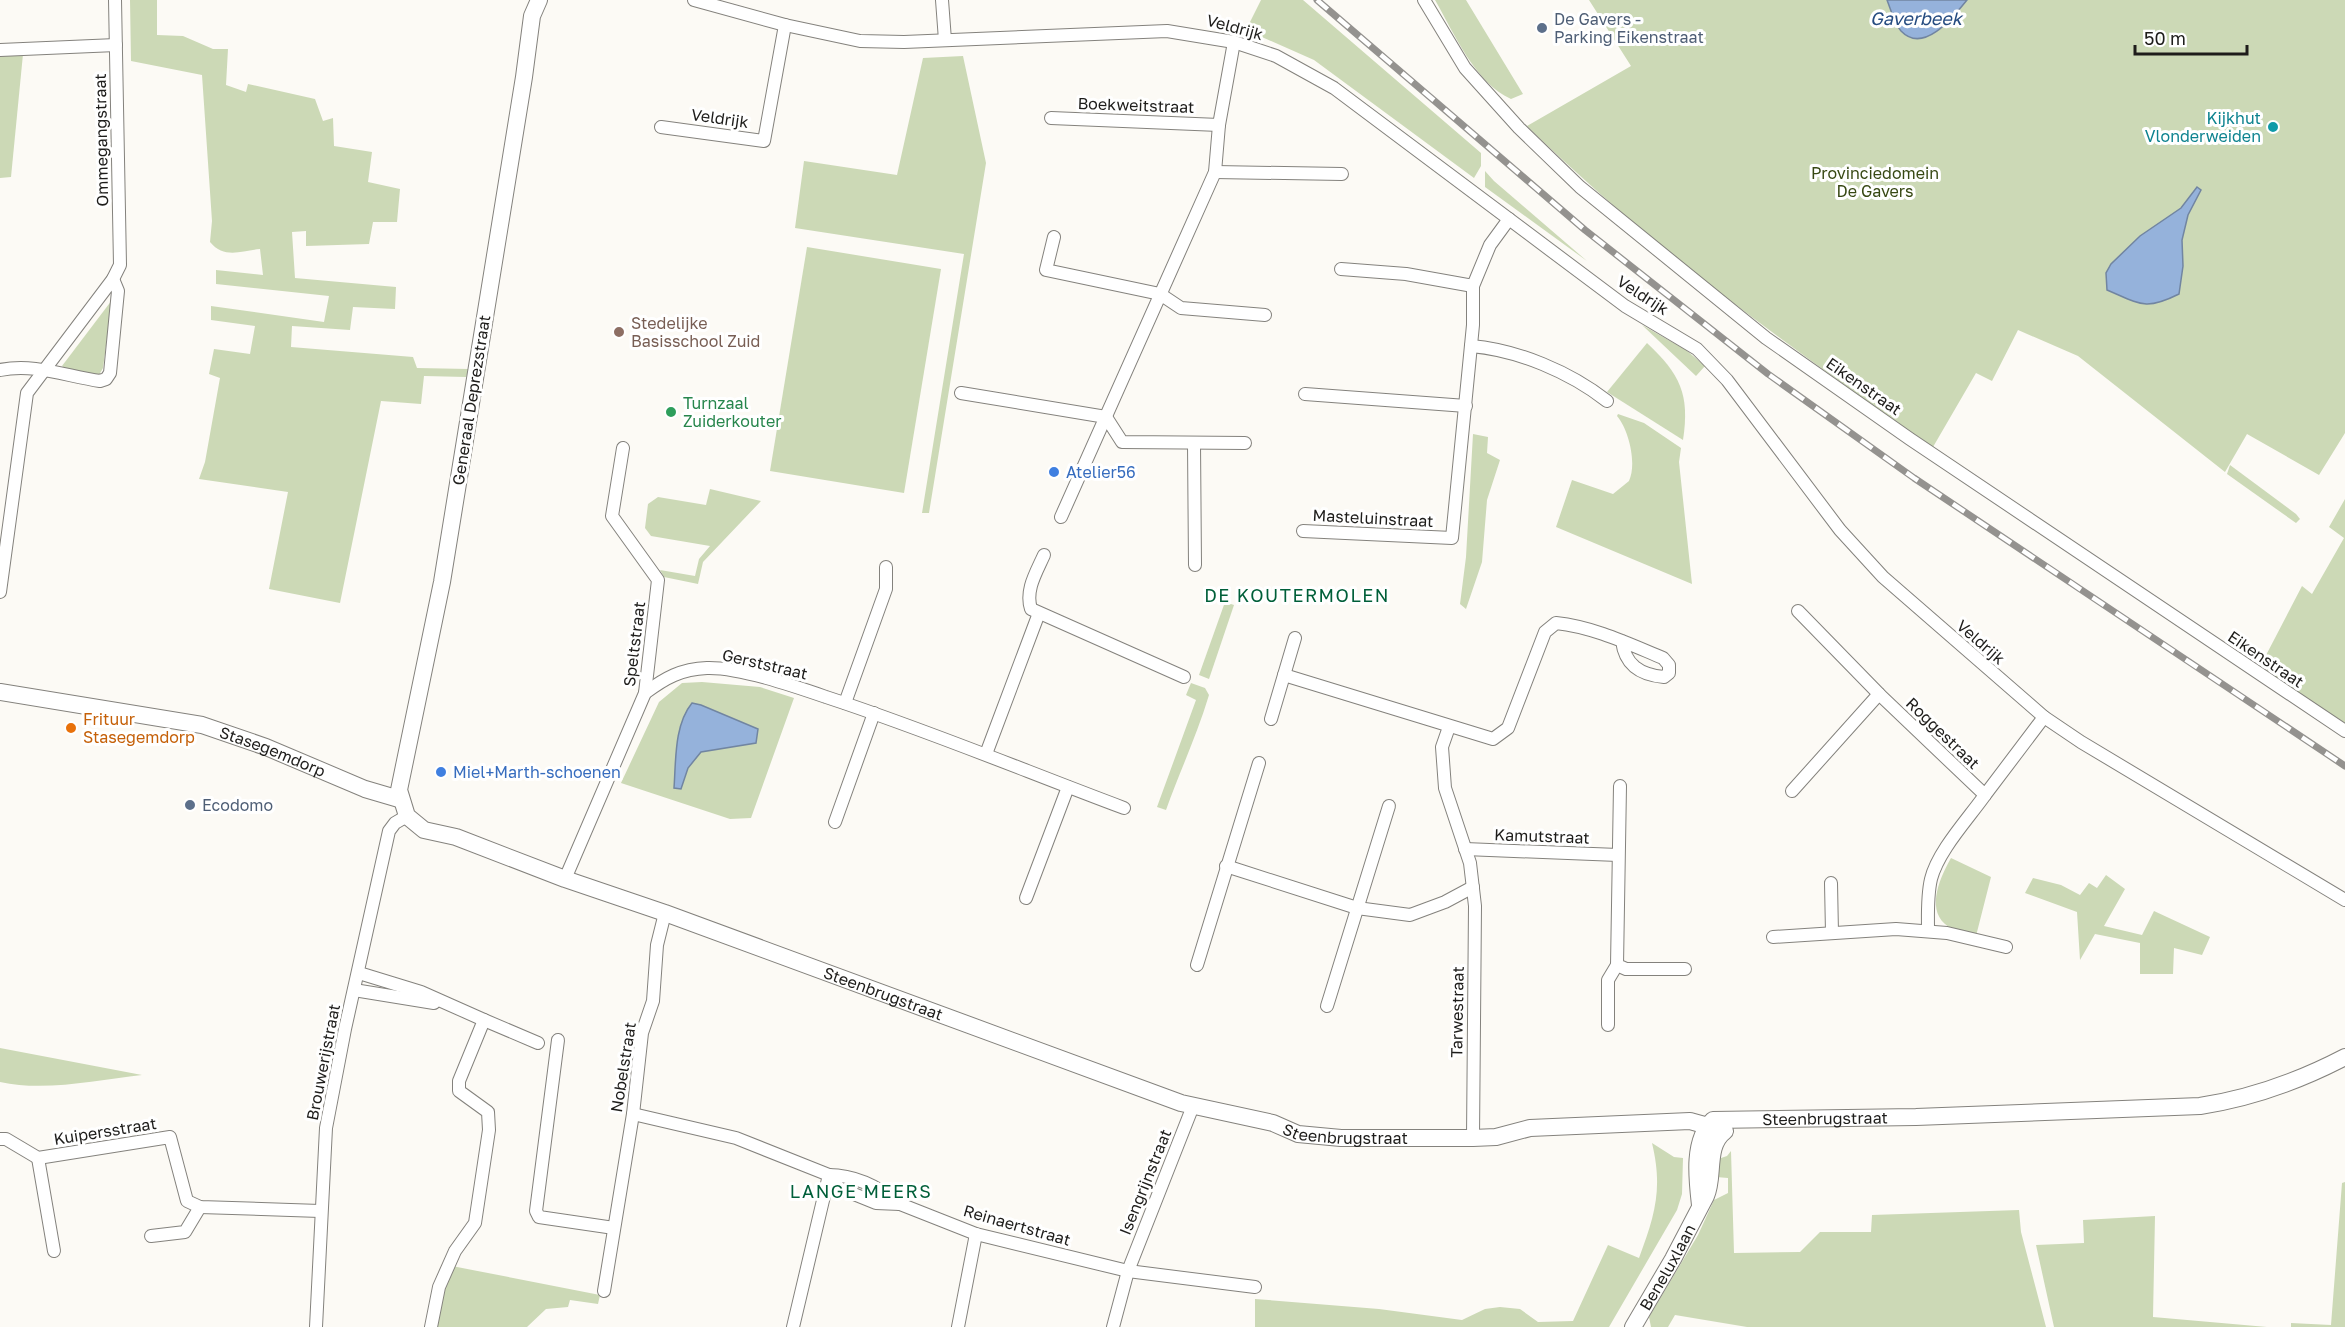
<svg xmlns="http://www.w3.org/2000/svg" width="2345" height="1327" font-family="'Golos Text',sans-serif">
<rect width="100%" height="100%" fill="#fcfaf5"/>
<!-- green -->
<g fill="#ccd9b6" fill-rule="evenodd">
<path d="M 130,0 L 157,0 L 157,35 L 183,36 L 213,49 L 228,49 L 226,85 L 246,92 L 248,84 L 315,99 L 323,121 L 333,118 L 334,146 L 372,152 L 368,182 L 400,189 L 397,222 L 373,222 L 369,244 L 306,246 L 306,231 L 292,232 L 295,278 L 396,287 L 395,309 L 353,307 L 350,330 L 292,326 L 291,347 L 413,357 L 417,368 L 469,369 L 466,377 L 424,376 L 421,404 L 381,401 L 340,603 L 269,589 L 288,492 L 199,479 L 205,462 L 220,378 L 209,374 L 214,349 L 250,354 L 255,326 L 211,320 L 211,306 L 324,322 L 329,296 L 216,284 L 216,270 L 263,275 L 260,249 C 241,251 224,259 210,242 L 212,221 L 202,75 L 131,61 Z"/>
<path d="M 1261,0 L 1303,0 L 1481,153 L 1481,166 L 1474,178 L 1314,60 L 1246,30 Z"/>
<path d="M 1435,0 L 1466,0 L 1523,94 L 1511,99 C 1475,83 1454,33 1435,0 Z"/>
<path d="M 1589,0 L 2345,0 L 2345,433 L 2319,475 L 2247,434 L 2225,472 L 2078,356 L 2018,330 L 1992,381 L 1976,373 L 1933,447 C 1790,348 1652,248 1527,126 L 1631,66 Z"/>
<path d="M 23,54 L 11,177 L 0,178 L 0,56 Z"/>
<path d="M 963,56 L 986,163 L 929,513 L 922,513 L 964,254 L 795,228 L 804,161 L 897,175 L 923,58 Z"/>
<path d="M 1485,171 L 1494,181 L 1587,261 L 1485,187 Z"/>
<path d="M 807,247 L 941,269 L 904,493 L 770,471 Z"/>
<path d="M 112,300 L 103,368 L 99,375 L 68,371 L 62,366 Z"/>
<path d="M 1642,325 L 1686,350 L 1705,366 L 1696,376 Z"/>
<path d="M 1647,343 C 1680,374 1690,394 1683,440 L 1607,392 Z"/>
<path d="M 1618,414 L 1644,423 L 1681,448 L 1679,462 L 1692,584 L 1556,527 L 1572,480 L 1613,494 L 1629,481 C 1637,464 1629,430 1617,416 Z"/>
<path d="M 1473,434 L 1488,437 L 1487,453 L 1500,460 L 1487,500 L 1482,562 L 1466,609 L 1460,604 L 1466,557 Z"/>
<path d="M 2230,465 L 2296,514 L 2300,519 L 2296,523 L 2227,474 Z"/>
<path d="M 710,489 L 761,501 L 703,562 L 698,584 L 664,577 L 660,570 L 695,576 L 699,559 L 710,546 L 651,536 L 645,528 L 648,504 L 658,497 L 706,505 Z"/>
<path d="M 2345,499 L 2345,723 L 2269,674 L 2263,661 L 2302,586 L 2312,594 L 2344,538 L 2329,527 Z"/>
<path d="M 1225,602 L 1234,605 L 1209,679 L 1199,675 Z"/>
<path d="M 702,682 L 760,687 L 794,698 L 751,818 L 730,819 L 621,783 L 659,702 L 682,683 ZM 692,703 L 701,705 L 758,729 L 756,743 L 701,752 L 688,768 Z"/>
<path d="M 1191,683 L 1205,688 L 1209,695 C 1197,735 1180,771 1166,810 L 1157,807 L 1196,700 L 1186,695 Z"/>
<path d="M 1951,858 L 1991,877 L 1976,936 C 1966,933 1953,931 1945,924 C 1926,907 1941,876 1951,858 Z"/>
<path d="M 2106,875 L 2125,889 L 2104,926 L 2142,935 L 2154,911 L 2210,937 L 2202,955 L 2174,948 L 2173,974 L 2140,974 L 2140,943 L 2095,934 L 2080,960 L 2077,912 L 2025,893 L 2033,878 L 2061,885 L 2080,895 L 2089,883 L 2097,888 Z"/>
<path d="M 0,1048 L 142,1075 C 97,1080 45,1092 0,1082 Z"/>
<path d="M 1652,1143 L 1674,1157 L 1683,1158 L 1682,1194 L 1677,1210 L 1609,1327 L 1255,1327 L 1255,1299 L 1379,1309 L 1462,1320 L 1485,1309 L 1500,1307 L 1520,1309 L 1538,1322 L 1573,1321 L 1608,1245 L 1639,1258 C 1655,1215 1663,1189 1652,1143 Z"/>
<path d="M 1731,1151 L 1734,1253 L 1800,1252 L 1820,1232 L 1871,1232 L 1872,1215 L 2019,1210 L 2021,1232 L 2046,1327 L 1747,1327 L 1675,1315 L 1668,1327 L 1651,1327 L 1649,1317 L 1698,1235 L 1714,1200 L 1728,1193 L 1728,1178 L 1716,1177 L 1715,1160 L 1727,1156 Z"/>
<path d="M 2345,1182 L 2345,1327 L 2291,1327 L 2291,1323 L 2331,1325 L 2342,1183 Z"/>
<path d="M 2155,1216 L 2153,1317 L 2267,1327 L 2054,1327 L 2036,1245 L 2084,1243 L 2083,1220 Z"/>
<path d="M 452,1266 L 600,1295 L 598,1304 L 570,1300 L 568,1307 L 546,1309 L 527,1327 L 436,1327 L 443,1288 Z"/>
</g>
<!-- water -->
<g fill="#95b2db" stroke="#7185a1" stroke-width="1.5">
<path d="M 1887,0 L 1967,0 C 1954,16 1924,55 1901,31 C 1894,23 1891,10 1887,0 Z"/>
<path d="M 2197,187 L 2201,190 L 2188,215 L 2182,240 L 2183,266 L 2179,294 C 2145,311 2140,304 2107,290 L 2106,273 L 2111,264 L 2140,236 L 2181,208 Z"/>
<path d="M 692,703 L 701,705 L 758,729 L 756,743 L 701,752 L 688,768 L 681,789 L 674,788 C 676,761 674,725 692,703 Z"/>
</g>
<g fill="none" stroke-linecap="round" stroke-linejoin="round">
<defs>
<g id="street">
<path d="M 694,0 L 785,25 L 860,41 L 904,42 L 1167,31 L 1234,42 L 1276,56 L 1334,88 L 1625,306 L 1697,349 L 1727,380 L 1840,530 L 1883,577 L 2044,717 L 2081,742 L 2345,900"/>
<path d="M 942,0 L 945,40"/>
<path d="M 1424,0 L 1465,68 L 1519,128 L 1580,187 L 1766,338 L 1910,439 L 2345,731"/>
<path d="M 0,50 L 116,45"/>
<path d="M 1051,118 L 1219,125"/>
<path d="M 661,127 L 764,141 L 785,25"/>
<path d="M 1215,172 L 1342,174"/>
<path d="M 1054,237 L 1046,270 L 1160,294 L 1181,308 L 1265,315"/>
<path d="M 1341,269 L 1406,274 L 1473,286"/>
<path d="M 1471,346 C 1518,350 1570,372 1607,401"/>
<path d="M 0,370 C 34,363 66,376 100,381 L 106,379 L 110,373 L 118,291 L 113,279"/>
<path d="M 961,393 L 1106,417 L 1122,442 L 1245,443"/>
<path d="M 1305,394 L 1466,406"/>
<path d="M 1194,444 L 1195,565"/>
<path d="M 1061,517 L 1215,172 L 1219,125 L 1234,42"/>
<path d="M 1303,531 L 1452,538 L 1473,325 L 1473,286 L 1490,245 L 1509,219"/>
<path d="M 1044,555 C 1036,573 1025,590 1031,609 L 1184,677"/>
<path d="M 0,592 L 27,393 L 113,279 L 120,265 L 115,0"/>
<path d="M 1798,611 L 1879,694 L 1985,795 L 2044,717"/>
<path d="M 1284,675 L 1493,739 L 1508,728 L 1545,632 L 1556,623 C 1594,627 1629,644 1663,658 L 1669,665 L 1669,673 L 1664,677 C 1640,675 1625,665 1622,641"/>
<path d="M 645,693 C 665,678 681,669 707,668 C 739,667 794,686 826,697 C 927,730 1025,771 1124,808"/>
<path d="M 845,703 L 886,589 L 886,567"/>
<path d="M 1271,719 L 1295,638"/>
<path d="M 1449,727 L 1442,747 L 1445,788 L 1470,863 L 1475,906 L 1473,1138"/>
<path d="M 986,754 L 1039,613"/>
<path d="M 1620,786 L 1617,965 L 1626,969 L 1685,969"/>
<path d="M 1792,791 L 1879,694"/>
<path d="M 835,822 L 874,713"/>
<path d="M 1465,849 L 1618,855"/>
<path d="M 1226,866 L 1357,908 L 1410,915 L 1445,902 L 1473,887"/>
<path d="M 565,879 L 645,693 L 658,580 L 612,516 L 623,448"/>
<path d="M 1831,883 L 1832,933"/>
<path d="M 1026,898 L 1068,787"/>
<path d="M 1928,931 C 1928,914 1927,896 1931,879 C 1938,851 1968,819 1985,795"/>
<path d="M 1773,937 L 1896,929 L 1947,933 L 2006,947"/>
<path d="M 1197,965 L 1259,763"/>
<path d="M 359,973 L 421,992 L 484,1020 L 459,1081 L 459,1091 L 488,1112 L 489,1130 L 475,1223 L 455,1251 L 439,1287 L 431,1327"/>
<path d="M 354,990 L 434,1003"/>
<path d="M 1327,1006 L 1389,806"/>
<path d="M 484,1020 L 538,1043"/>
<path d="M 1608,1025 L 1608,980 L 1617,965"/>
<path d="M 558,1040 L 536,1211 L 539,1217 L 614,1228"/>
<path d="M 633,1114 L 736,1138 L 829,1175 L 839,1188 L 876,1203 L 900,1204 L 976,1234 L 1128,1271 L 1255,1287"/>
<path d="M 0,1139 L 6,1139 L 38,1158 L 170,1137 L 187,1201 L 200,1207 L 320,1211"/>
<path d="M 38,1158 L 54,1251"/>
<path d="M 151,1236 L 185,1232 L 200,1207"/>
<path d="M 604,1291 L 633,1114 L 642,1033 L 653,1001 L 657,945 L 665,913"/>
<path d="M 316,1327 L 326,1128 L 345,1029 L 389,831 L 395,823 L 407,816"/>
<path d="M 793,1327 L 829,1175 C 855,1175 880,1188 900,1204"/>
<path d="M 958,1327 L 976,1234"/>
<path d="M 1113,1327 L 1128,1271 L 1193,1106"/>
</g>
<g id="secondary">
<path id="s1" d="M 539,0 L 532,16 L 524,77 L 442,582 L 399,790 L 407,816 L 424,830 L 456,837 L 565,879 L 665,913 L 1181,1103 L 1273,1123 L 1298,1134 L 1341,1138 L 1473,1138 L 1496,1137 L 1530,1128 L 1690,1121 L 1708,1126 L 1718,1136"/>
<path id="s2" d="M 0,692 L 202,725 L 266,747 L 365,789 L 399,799"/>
<path id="s3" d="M 1700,1205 C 1697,1179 1692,1140 1713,1120 L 1916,1117 L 2200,1106 C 2252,1098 2299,1081 2345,1057"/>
<path id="s4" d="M 1633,1327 L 1673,1259 L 1706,1196 C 1715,1176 1705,1146 1725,1131"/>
</g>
</defs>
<!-- street casing -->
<use href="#street" stroke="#84827d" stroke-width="14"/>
<!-- secondary casing -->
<use href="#secondary" stroke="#84827d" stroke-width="18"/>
<!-- street -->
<use href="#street" stroke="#fff" stroke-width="12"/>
<!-- secondary -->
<use href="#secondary" stroke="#fff" stroke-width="16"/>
<defs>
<path id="rail" d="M 1317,0 L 1585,230 L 1768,374 L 1914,478 L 2345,766"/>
</defs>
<!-- rail casing -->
<use href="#rail" stroke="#94928f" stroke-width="7"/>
<!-- rail -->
<use href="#rail" stroke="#fff" stroke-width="4.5" stroke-dasharray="14" stroke-linecap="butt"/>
</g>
<!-- markers -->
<g fill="#5c6f8a" stroke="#fff" stroke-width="2">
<circle cx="1542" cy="28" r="6"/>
<circle cx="190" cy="805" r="6"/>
</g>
<circle fill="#0f9aa8" stroke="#fff" stroke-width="2" cx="2273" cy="127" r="6"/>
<circle fill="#8d6e63" stroke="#fff" stroke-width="2" cx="619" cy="332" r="6"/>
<circle fill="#2e9e5b" stroke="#fff" stroke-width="2" cx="671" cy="412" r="6"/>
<g fill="#3f7fe0" stroke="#fff" stroke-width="2">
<circle cx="1054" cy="472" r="6"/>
<circle cx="441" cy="772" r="6"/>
</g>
<circle fill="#e8710a" stroke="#fff" stroke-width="2" cx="71" cy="728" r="6"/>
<g text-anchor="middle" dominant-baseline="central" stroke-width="6" stroke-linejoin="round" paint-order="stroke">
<!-- service labels -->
<g font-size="16" fill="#4e5e75" stroke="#fff" text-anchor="start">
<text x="1554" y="19">De Gavers -<tspan x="1554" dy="18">Parking Eikenstraat</tspan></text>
<text x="202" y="805">Ecodomo</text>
</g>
<!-- street labels -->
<g font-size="16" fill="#1e1d1b" stroke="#fff">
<text transform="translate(1235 27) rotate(15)">Veldrijk</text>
<text transform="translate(1136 105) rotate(2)">Boekweitstraat</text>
<text transform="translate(720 118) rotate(8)">Veldrijk</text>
<text transform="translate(101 140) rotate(-91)">Ommegangstraat</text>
<text transform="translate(1643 295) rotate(33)">Veldrijk</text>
<text transform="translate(1864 386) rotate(35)">Eikenstraat</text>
<text transform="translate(471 400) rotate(-81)">Generaal Deprezstraat</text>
<text transform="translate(1373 518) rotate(3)">Masteluinstraat</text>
<text transform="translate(1981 642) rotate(41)">Veldrijk</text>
<text transform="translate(634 644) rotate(-83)">Speltstraat</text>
<text transform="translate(2266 659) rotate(34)">Eikenstraat</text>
<text transform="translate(765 664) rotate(13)">Gerststraat</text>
<text transform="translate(1943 733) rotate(44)">Roggestraat</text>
<text stroke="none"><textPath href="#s2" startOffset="280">Stasegemdorp</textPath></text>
<text transform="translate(1542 836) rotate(2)">Kamutstraat</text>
<text stroke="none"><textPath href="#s1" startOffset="1340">Steenbrugstraat</textPath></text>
<text transform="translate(1457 1012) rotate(-89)">Tarwestraat</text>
<text transform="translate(323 1062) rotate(-79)">Brouwerijstraat</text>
<text transform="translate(623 1067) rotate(-81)">Nobelstraat</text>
<text stroke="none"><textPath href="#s3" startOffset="201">Steenbrugstraat</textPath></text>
<text transform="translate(105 1131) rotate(-9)">Kuipersstraat</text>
<text stroke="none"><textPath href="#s1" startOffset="1826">Steenbrugstraat</textPath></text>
<text transform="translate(1145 1182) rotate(-68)">Isengrijnstraat</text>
<text transform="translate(1017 1225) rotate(16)">Reinaertstraat</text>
<text stroke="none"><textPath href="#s4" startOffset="69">Beneluxlaan</textPath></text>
</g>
<!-- culture labels -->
<g font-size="16" fill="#0d838f" stroke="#fff" text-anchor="end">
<text x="2261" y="118">Kijkhut<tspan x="2261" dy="18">Vlonderweiden</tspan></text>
</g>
<!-- park labels -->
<g font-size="16" fill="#374813" stroke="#fff">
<text x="1875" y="173">Provinciedomein<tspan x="1875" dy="18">De Gavers</tspan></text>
</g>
<!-- education labels -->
<g font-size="16" fill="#785e54" stroke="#fff" text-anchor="start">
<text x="631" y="323">Stedelijke<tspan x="631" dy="18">Basisschool Zuid</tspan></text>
</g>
<!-- leisure labels -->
<g font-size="16" fill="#27864d" stroke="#fff" text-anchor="start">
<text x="683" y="403">Turnzaal<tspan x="683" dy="18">Zuiderkouter</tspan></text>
</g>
<!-- shop labels -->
<g font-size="16" fill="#366cbe" stroke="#fff" text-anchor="start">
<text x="1066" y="472">Atelier56</text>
<text x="453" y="772">Miel+Marth-schoenen</text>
</g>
<!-- food labels -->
<g font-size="16" fill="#c56008" stroke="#fff" text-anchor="start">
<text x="83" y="719">Frituur<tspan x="83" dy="18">Stasegemdorp</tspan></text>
</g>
<!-- water labels -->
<g font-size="18" font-style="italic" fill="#264c80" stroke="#fff">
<text x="1916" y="18">Gaverbeek</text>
</g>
<!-- neighbourhood labels -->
<g font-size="18" letter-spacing="1.5" fill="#005f39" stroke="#fff">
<text x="1297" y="595">DE KOUTERMOLEN</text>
<text x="861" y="1191">LANGE MEERS</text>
</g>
</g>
<!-- scale -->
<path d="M2135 45v9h112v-9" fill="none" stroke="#1e1d1b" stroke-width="3"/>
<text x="2144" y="45" font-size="18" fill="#1e1d1b" stroke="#ffffff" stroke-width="4.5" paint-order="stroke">50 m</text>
</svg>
